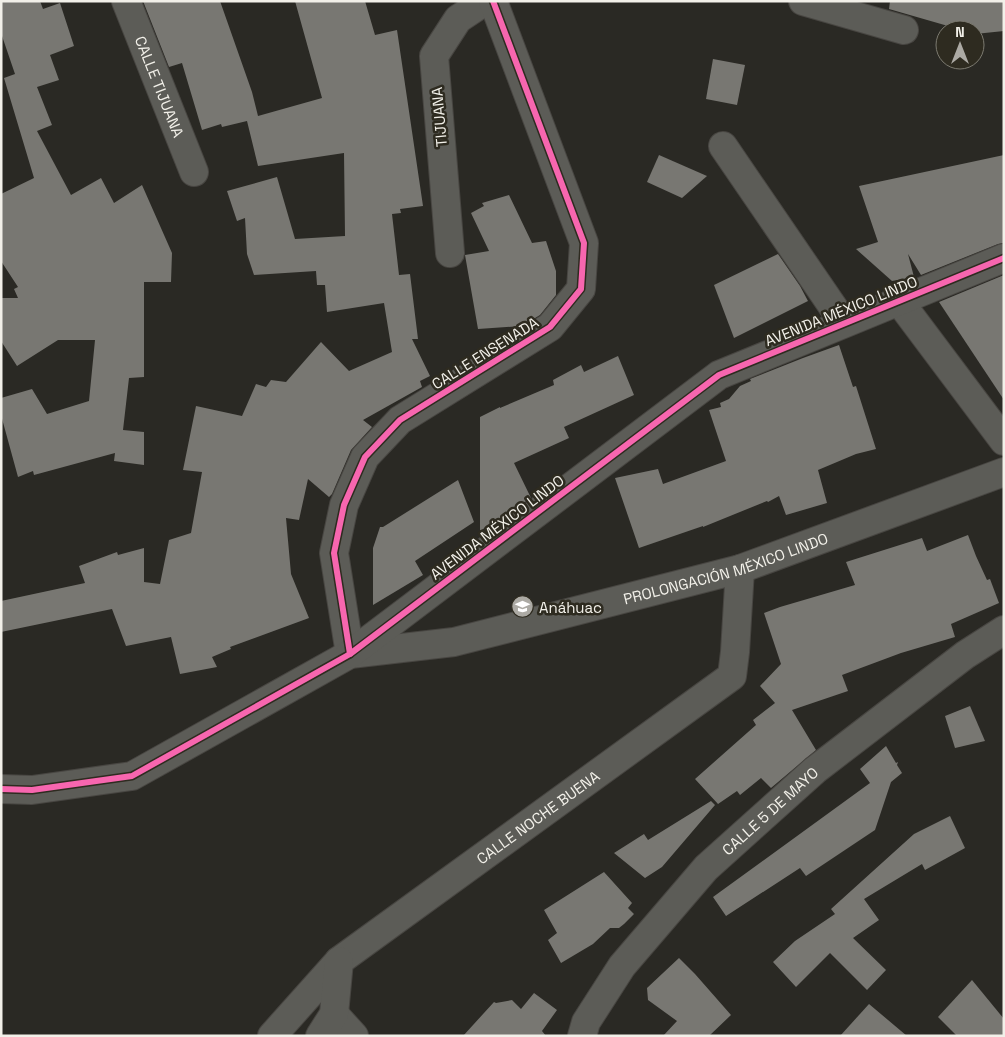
<svg xmlns="http://www.w3.org/2000/svg" width="1005" height="1037" font-family="'Space Grotesk',sans-serif">
<rect width="100%" height="100%" fill="#2a2924"/>
<!-- building -->
<g fill="#787772">
<path d="M 1,1 L 40,1 L 43,9 L 60,3 L 74,46 L 50,55 L 59,80 L 37,87 L 52,125 L 37,131 L 71,195 L 101,178 L 114,203 L 142,185 L 172,253 L 171,282 L 144,282 L 144,377 L 129,378 L 123,430 L 144,432 L 144,465 L 114,461 L 115,453 L 34,475 L 33,471 L 18,477 L 1,415 L 1,398 L 32,389 L 47,414 L 89,401 L 95,340 L 58,340 L 17,366 L 1,341 L 1,298 L 18,298 L 14,289 L 18,287 L 1,261 L 1,194 L 34,178 L 4,78 L 15,74 L 1,33 Z"/>
<path d="M 143,1 L 220,1 L 252,92 L 258,116 L 322,98 L 295,1 L 365,1 L 375,35 L 397,30 L 423,206 L 400,209 L 401,213 L 392,214 L 399,275 L 410,274 L 418,339 L 412,339 L 430,376 L 420,381 L 422,387 L 363,420 L 372,427 L 351,450 L 332,494 L 329,497 L 308,479 L 299,520 L 286,518 L 291,574 L 309,618 L 230,647 L 231,649 L 212,657 L 217,667 L 180,674 L 171,637 L 126,646 L 112,609 L 1,632 L 1,601 L 85,583 L 79,566 L 117,552 L 118,555 L 144,548 L 144,582 L 160,584 L 169,540 L 191,533 L 202,472 L 183,470 L 196,406 L 242,416 L 256,384 L 266,387 L 271,380 L 286,382 L 321,342 L 349,371 L 392,352 L 384,303 L 327,312 L 325,285 L 317,285 L 316,271 L 254,275 L 247,254 L 245,218 L 237,221 L 227,191 L 277,177 L 295,239 L 345,236 L 344,153 L 258,166 L 247,121 L 222,127 L 221,124 L 202,130 L 182,63 L 169,67 Z"/>
<path d="M 890,1 L 1004,1 L 1004,31 L 975,34 L 975,30 L 949,30 L 948,26 L 889,9 Z"/>
<path d="M 713,59 L 745,65 L 737,105 L 706,99 Z"/>
<path d="M 659,155 L 707,176 L 682,198 L 647,182 Z"/>
<path d="M 1004,155 L 1004,243 L 998,244 L 921,275 L 908,254 L 914,277 L 892,281 L 856,249 L 878,242 L 859,186 Z"/>
<path d="M 509,195 L 532,243 L 546,241 L 556,271 L 556,295 L 540,315 L 522,326 L 478,329 L 465,255 L 489,251 L 471,213 L 484,206 L 482,203 Z"/>
<path d="M 778,254 L 800,286 L 808,301 L 734,338 L 714,285 Z"/>
<path d="M 1004,275 L 1004,400 L 939,302 Z"/>
<path d="M 839,345 L 853,387 L 856,386 L 876,449 L 856,454 L 818,470 L 827,503 L 786,515 L 779,496 L 768,502 L 767,501 L 703,527 L 703,526 L 639,548 L 615,478 L 658,469 L 663,484 L 726,461 L 709,410 L 721,407 L 720,403 L 729,399 L 740,386 L 751,381 L 750,379 L 803,358 Z"/>
<path d="M 618,356 L 634,395 L 564,427 L 569,438 L 514,463 L 531,498 L 480,531 L 480,417 L 500,407 L 500,408 L 554,385 L 553,380 L 581,365 L 584,372 Z"/>
<path d="M 458,480 L 474,522 L 415,561 L 423,575 L 373,605 L 373,548 L 380,527 L 383,527 Z"/>
<path d="M 968,535 L 976,556 L 987,580 L 990,579 L 999,603 L 951,624 L 955,637 L 901,653 L 842,675 L 848,691 L 792,710 L 816,750 L 771,788 L 761,778 L 740,795 L 737,791 L 718,804 L 695,779 L 756,725 L 753,720 L 775,703 L 760,686 L 781,664 L 764,613 L 780,607 L 855,585 L 846,562 L 922,538 L 927,551 Z"/>
<path d="M 970,706 L 985,741 L 955,748 L 945,716 Z"/>
<path d="M 886,746 L 896,763 L 898,762 L 897,765 L 902,773 L 891,782 L 875,830 L 806,876 L 800,868 L 726,916 L 713,897 L 870,783 L 860,769 Z"/>
<path d="M 711,801 L 715,805 L 662,867 L 645,878 L 614,853 L 644,834 L 648,840 Z"/>
<path d="M 950,816 L 965,848 L 925,870 L 922,864 L 864,899 L 879,920 L 853,938 L 886,970 L 867,990 L 830,953 L 796,987 L 773,962 L 795,941 L 835,914 L 831,909 L 914,834 Z"/>
<path d="M 604,872 L 632,903 L 628,908 L 634,914 L 624,924 L 619,928 L 610,928 L 593,944 L 561,963 L 548,940 L 557,933 L 544,910 Z"/>
<path d="M 679,958 L 695,974 L 731,1015 L 709,1036 L 663,1036 L 677,1021 L 648,1000 L 647,988 Z"/>
<path d="M 972,980 L 1004,1019 L 1004,1036 L 957,1036 L 938,1017 Z"/>
<path d="M 534,993 L 557,1010 L 542,1031 L 546,1036 L 463,1036 L 494,1002 L 496,1003 L 512,1000 L 521,1009 Z"/>
<path d="M 869,1004 L 907,1036 L 840,1036 Z"/>
</g>
<g fill="none" stroke-linecap="round" stroke-linejoin="round">
<defs>
<g id="minor">
<path id="s1" d="M 126,1 L 194,172"/>
<path d="M 803,1 L 904,30"/>
<path d="M 723,146 L 844,323"/>
<path d="M 450,253 L 434,56 L 458,19 L 485,1"/>
<path d="M 899,301 L 1004,441"/>
<path d="M 350,654 L 334,553 L 344,505 L 365,457 L 400,420 L 550,327 L 581,289 L 584,243 L 493,1"/>
<path id="s2" d="M 1,789 L 32,790 L 132,776 L 350,654 L 454,642 L 740,569 L 1004,472"/>
<path d="M 334,1014 L 354,1036"/>
<path id="s3" d="M 272,1036 L 339,961 L 732,676 L 735,652 L 740,569"/>
<path d="M 320,1036 L 334,1014 L 339,961"/>
<path id="s4" d="M 582,1036 L 586,1022 L 622,966 L 706,868 L 815,770 L 965,655 L 1004,630"/>
</g>
<path id="tertiary" d="M 350,654 L 719,375 L 1004,258"/>
</defs>
<!-- minor casing -->
<use href="#minor" stroke="#484642" stroke-width="30"/>
<!-- tertiary casing -->
<use href="#tertiary" stroke="#484642" stroke-width="30"/>
<!-- minor -->
<use href="#minor" stroke="#5c5c57" stroke-width="28"/>
<!-- tertiary -->
<use href="#tertiary" stroke="#5c5c57" stroke-width="28"/>
<defs>
<g id="cycleway">
<path d="M 350,654 L 334,553 L 344,505 L 365,457 L 400,420 L 550,327 L 581,289 L 584,243 L 493,1"/>
<path d="M 1,789 L 32,790 L 132,776 L 350,654 L 719,375 L 1004,258"/>
</g>
</defs>
<!-- cycleway casing -->
<use href="#cycleway" stroke="#2e2b20" stroke-width="9"/>
<!-- cycleway -->
<use href="#cycleway" stroke="#f766af" stroke-width="6"/>
</g>
<!-- icons -->
<defs>
<symbol id="school-disc" viewBox="-11 -11 22 22"><circle r="9.5" fill="#acaaa4" stroke="#2e2b20"/><path d="M0-5L7-2L0 1L-7-2ZM-4 1L0 2.5L4 1V4Q0 6-4 4Z" fill="#fff"/></symbol>
</defs>
<g fill-rule="evenodd">
<use href="#school-disc" x="510" y="594" width="25" height="25"/>
</g>
<g text-anchor="middle" dominant-baseline="central" stroke-width="5" stroke-linejoin="round" paint-order="stroke">
<!-- street labels -->
<g font-size="15" fill="#f2f0e9" stroke="#2e2b20">
<text stroke="none"><textPath href="#s1" startOffset="92">CALLE TIJUANA</textPath></text>
<text transform="translate(439 117) rotate(-95)">TIJUANA</text>
<text transform="translate(841 311) rotate(-22)">AVENIDA MÉXICO LINDO</text>
<text transform="translate(485 353) rotate(-32)">CALLE ENSENADA</text>
<text transform="translate(497 527) rotate(-37)">AVENIDA MÉXICO LINDO</text>
<text stroke="none"><textPath href="#s2" startOffset="768">PROLONGACIÓN MÉXICO LINDO</textPath></text>
<text stroke="none"><textPath href="#s4" startOffset="296">CALLE 5 DE MAYO</textPath></text>
<text stroke="none"><textPath href="#s3" startOffset="346">CALLE NOCHE BUENA</textPath></text>
</g>
<!-- poi labels -->
<g font-size="15" fill="#f2f0e9" stroke="#2e2b20" text-anchor="start">
<text x="539" y="607">Anáhuac</text>
</g>
</g>
<!-- border -->
<rect width="1005" height="1037" fill="none" stroke="#f2f0e9" stroke-width="5"/>
<!-- north arrow -->
<g transform="translate(960 45)"><circle r="24" fill="#2e2b20" stroke="#7c7a70"/>
<path d="M0-4L9 19L0 12L-9 19Z" fill="#acaaa4"/>
<text y="-8" font-size="14" font-weight="bold" text-anchor="middle" fill="#f2f0e9">N</text>
</g>
</svg>
